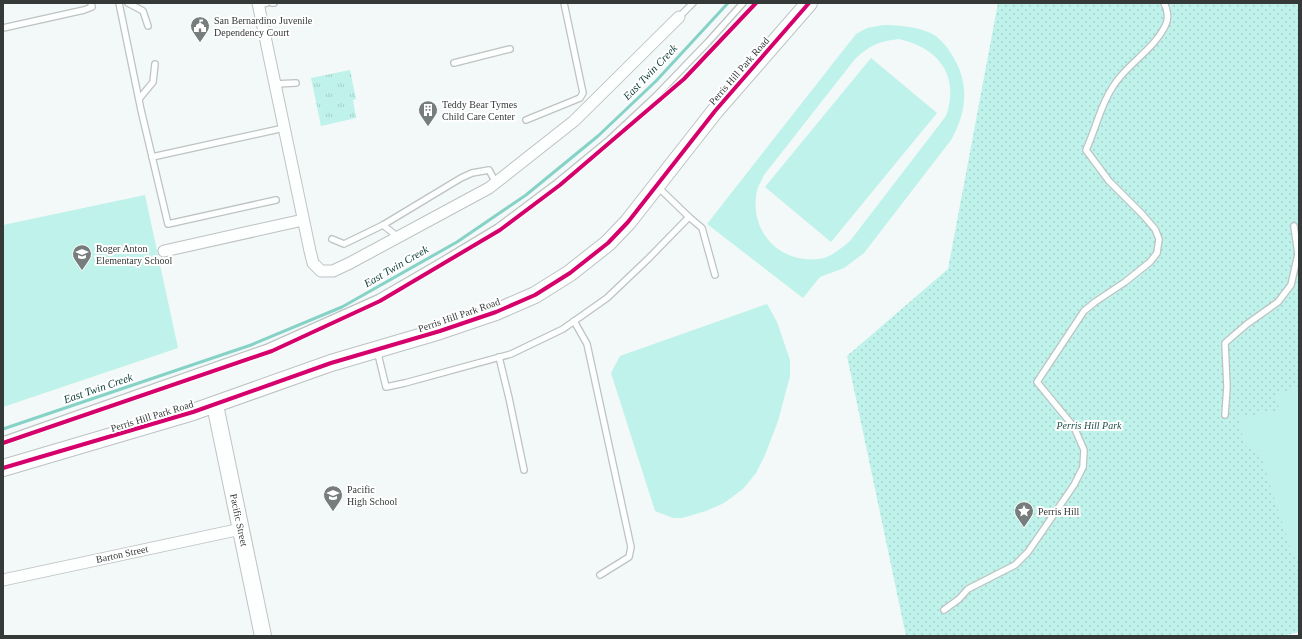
<svg xmlns="http://www.w3.org/2000/svg" width="1302" height="639" font-family="Georgia,serif">
<defs>
<pattern id="grass-tufts" width="24" height="20" patternUnits="userSpaceOnUse"><rect width="24" height="20" fill="#bff2ea"/><path d="M3 7l-1-3M5 7V3M7 7l1-3M15 17l-1-3M17 17v-4M19 17l1-3" fill="none" stroke="#a5d0c9"/></pattern>
<pattern id="park-dots" width="8" height="8" patternUnits="userSpaceOnUse"><rect width="8" height="8" fill="#bff2ea"/><path d="M2 2h.1M6 6h.1" fill="none" stroke="#a5d0c9" stroke-width="1.8" stroke-linecap="round"/></pattern>
</defs>
<rect width="100%" height="100%" fill="#f2f9f8"/>
<!-- grass -->
<path fill="url(#grass-tufts)" d="M 350,70 L 356,99 L 353,100 L 356,118 L 321,126 L 311,78 Z"/>
<!-- park -->
<path fill="url(#park-dots)" d="M 998,3 L 1299,3 L 1299,632 L 1282,636 L 906,636 L 847,356 L 948,269 Z"/>
<!-- pitch -->
<g fill="#bff2ea" fill-rule="evenodd">
<path d="M 883,25 C 899,25 924,27 937,37 C 943,42 948,48 952,55 C 970,83 967,112 951,140 L 864,253 L 844,268 L 820,277 L 803,298 L 707,224 L 856,34 L 867,28 ZM 899,39 C 939,48 960,76 946,116 L 850,241 C 842,247 834,255 824,258 C 783,267 748,233 757,191 C 758,186 762,180 764,175 L 855,59 C 869,46 879,41 899,39 Z"/>
<path d="M 871,58 L 937,113 L 831,242 L 765,187 Z"/>
<path d="M 145,195 L 178,348 L 3,407 L 3,225 Z"/>
<path d="M 767,304 L 777,322 L 790,360 L 790,376 L 778,421 L 765,455 L 756,473 L 743,489 L 724,503 L 706,511 L 682,518 L 673,518 L 655,511 L 611,373 L 620,356 Z"/>
<path d="M 1299,388 L 1299,558 L 1292,553 L 1259,451 L 1245,446 L 1238,418 L 1279,410 L 1276,393 Z"/>
</g>
<g fill="none" stroke-linecap="round" stroke-linejoin="round">
<!-- stream -->
<path stroke="#86d2c7" stroke-width="3" d="M 3,429 L 251,345 L 342,307 L 457,242 L 526,195 L 598,136 L 656,81 L 728,3"/>
<defs>
<g id="lane">
<path d="M 119,3 L 141,110 L 168,224 L 276,200"/>
<path d="M 128,3 L 143,11 L 148,26"/>
<path d="M 272,3 L 274,3"/>
<path d="M 258,5 L 267,3"/>
<path d="M 679,17 L 693,3"/>
<path d="M 3,28 L 84,10 L 92,7 L 91,3"/>
<path d="M 454,63 L 510,49"/>
<path d="M 275,84 L 296,83"/>
<path d="M 139,99 L 153,82 L 155,64"/>
<path d="M 526,120 L 580,98 L 583,93 L 564,3"/>
<path d="M 152,157 L 284,128"/>
<path d="M 658,187 L 689,217 L 702,228 L 715,275"/>
<path d="M 383,225 L 398,237"/>
<path d="M 332,239 L 344,244 L 383,225 L 461,178 L 472,173 L 489,170 L 496,183"/>
<path d="M 574,321 L 587,344 L 631,547 L 629,557 L 600,575"/>
<path d="M 377,350 L 386,387 L 405,383 L 511,354 L 563,329 L 607,298 L 648,259 L 689,217"/>
<path d="M 499,357 L 509,398 L 524,470"/>
<path d="M 1225,415 L 1227,387 L 1225,343 L 1247,324 L 1278,302 L 1291,285 L 1298,254 L 1294,226"/>
<path d="M 3,440 L 268,347 L 378,298 L 435,265 L 498,227 L 554,185 L 610,139 L 656,96 L 708,42 L 743,3"/>
<path d="M 944,610 L 959,599 L 968,589 L 1015,565 L 1028,552 L 1074,485 L 1083,467 L 1084,450 L 1074,427 L 1037,382 L 1084,311 L 1095,302 L 1125,282 L 1150,262 L 1157,253 L 1159,239 L 1155,229 L 1142,214 L 1109,181 L 1086,150 C 1097,126 1102,98 1120,77 C 1134,60 1157,45 1166,24 C 1169,18 1167,8 1164,3"/>
</g>
<g id="street">
<path d="M 258,3 L 310,251 L 313,263 L 321,271 L 333,271 L 350,263 L 489,188 L 574,121 L 679,17"/>
<path d="M 164,251 L 303,220"/>
<path d="M 3,580 L 241,529"/>
</g>
<g id="secondary">
<path d="M 215,405 L 263,636"/>
<path d="M 3,468 L 193,412 L 331,363 L 440,331 L 496,312 L 535,295 L 570,273 L 608,243 L 628,222 L 715,111 L 809,3"/>
</g>
</defs>
<!-- lane casing -->
<use href="#lane" stroke="#bdc2c2" stroke-width="8"/>
<!-- street casing -->
<use href="#street" stroke="#bdc2c2" stroke-width="13"/>
<!-- secondary casing -->
<use href="#secondary" stroke="#bdc2c2" stroke-width="18"/>
<!-- lane -->
<use href="#lane" stroke="#fdfefe" stroke-width="5.5"/>
<!-- street -->
<use href="#street" stroke="#fdfefe" stroke-width="11"/>
<!-- secondary -->
<use href="#secondary" stroke="#fdfefe" stroke-width="16"/>
<defs>
<g id="cycleway">
<path d="M 3,443 L 272,351 L 380,301 L 500,230 L 560,185 L 684,79 L 756,3"/>
<path d="M 3,468 L 193,412 L 331,363 L 440,331 L 496,312 L 535,295 L 570,273 L 608,243 L 628,222 L 715,111 L 809,3"/>
</g>
</defs>
<!-- cycleway casing -->
<use href="#cycleway" stroke="#fff" stroke-width="6"/>
<!-- cycleway -->
<use href="#cycleway" stroke="#d6006c" stroke-width="4"/>
</g>
<!-- icons -->
<defs>
<symbol id="civic-pin" viewBox="-11 -11 22 30"><path d="M0 17L-7.5 6A9.5 9.5 0 1 1 7.5 6Z" fill="#777d7c" stroke="#fff"/><path d="M-.6-6.5H3V-4.5H.6V-3L4-1V1h2V6H-6V1h2V-1L-.6-3ZM-1.2 2.5V6h2.4V2.5Z" fill="#fff"/></symbol>
<symbol id="building-pin" viewBox="-11 -11 22 30"><path d="M0 17L-7.5 6A9.5 9.5 0 1 1 7.5 6Z" fill="#777d7c" stroke="#fff"/><path d="M-4-6H4V6H1V3H-1V6H-4ZM-2.5-4.3h1.7v1.8h-1.7ZM.8-4.3h1.7v1.8H.8ZM-2.5-1h1.7V.8h-1.7ZM.8-1h1.7V.8H.8Z" fill="#fff"/></symbol>
<symbol id="school-pin" viewBox="-11 -11 22 30"><path d="M0 17L-7.5 6A9.5 9.5 0 1 1 7.5 6Z" fill="#777d7c" stroke="#fff"/><path d="M0-5L7-2L0 1L-7-2ZM-4 1L0 2.5L4 1V4Q0 6-4 4Z" fill="#fff"/></symbol>
<symbol id="sight-pin" viewBox="-11 -11 22 30"><path d="M0 17L-7.5 6A9.5 9.5 0 1 1 7.5 6Z" fill="#777d7c" stroke="#fff"/><path d="M0-6L1.8-2.2L6-1.7L2.9 1.2L3.7 5.4L0 3.3L-3.7 5.4L-2.9 1.2L-6-1.7L-1.8-2.2Z" fill="#fff"/></symbol>
</defs>
<g fill-rule="evenodd">
<use href="#civic-pin" x="189" y="15" width="22" height="30"/>
<use href="#building-pin" x="417" y="99" width="22" height="30"/>
<use href="#school-pin" x="71" y="243" width="22" height="30"/>
<use href="#school-pin" x="322" y="484" width="22" height="30"/>
<use href="#sight-pin" x="1013" y="500" width="22" height="30"/>
</g>
<g text-anchor="middle" dominant-baseline="central" stroke-width="4" stroke-linejoin="round" paint-order="stroke">
<!-- poi labels -->
<g font-size="10" fill="#353a39" stroke="#fff" text-anchor="start">
<text x="214" y="20">San Bernardino Juvenile<tspan x="214" dy="12">Dependency Court</tspan></text>
<text x="442" y="104">Teddy Bear Tymes<tspan x="442" dy="12">Child Care Center</tspan></text>
<text x="96" y="248">Roger Anton<tspan x="96" dy="12">Elementary School</tspan></text>
<text x="347" y="489">Pacific<tspan x="347" dy="12">High School</tspan></text>
<text x="1038" y="511">Perris Hill</text>
</g>
<!-- street labels -->
<g font-size="10" fill="#353a39" stroke="#fff">
<text transform="translate(739 71) rotate(-49)">Perris Hill Park Road</text>
<text transform="translate(459 315) rotate(-19)">Perris Hill Park Road</text>
<text transform="translate(152 416) rotate(-17)">Perris Hill Park Road</text>
<text transform="translate(239 520) rotate(78)">Pacific Street</text>
<text transform="translate(122 554) rotate(-12)">Barton Street</text>
</g>
<!-- park labels -->
<g font-size="10" font-style="italic" fill="#23524b" stroke="#fff">
<text x="1089" y="425">Perris Hill Park</text>
</g>
<!-- water labels -->
<g font-size="11" font-style="italic" fill="#12423c" stroke="#fff">
<text transform="translate(650 72) rotate(-46)">East Twin Creek</text>
<text transform="translate(396 266) rotate(-30)">East Twin Creek</text>
<text transform="translate(98 388) rotate(-19)">East Twin Creek</text>
</g>
</g>
<!-- border -->
<rect width="1302" height="639" fill="none" stroke="#353a39" stroke-width="8"/>
</svg>
